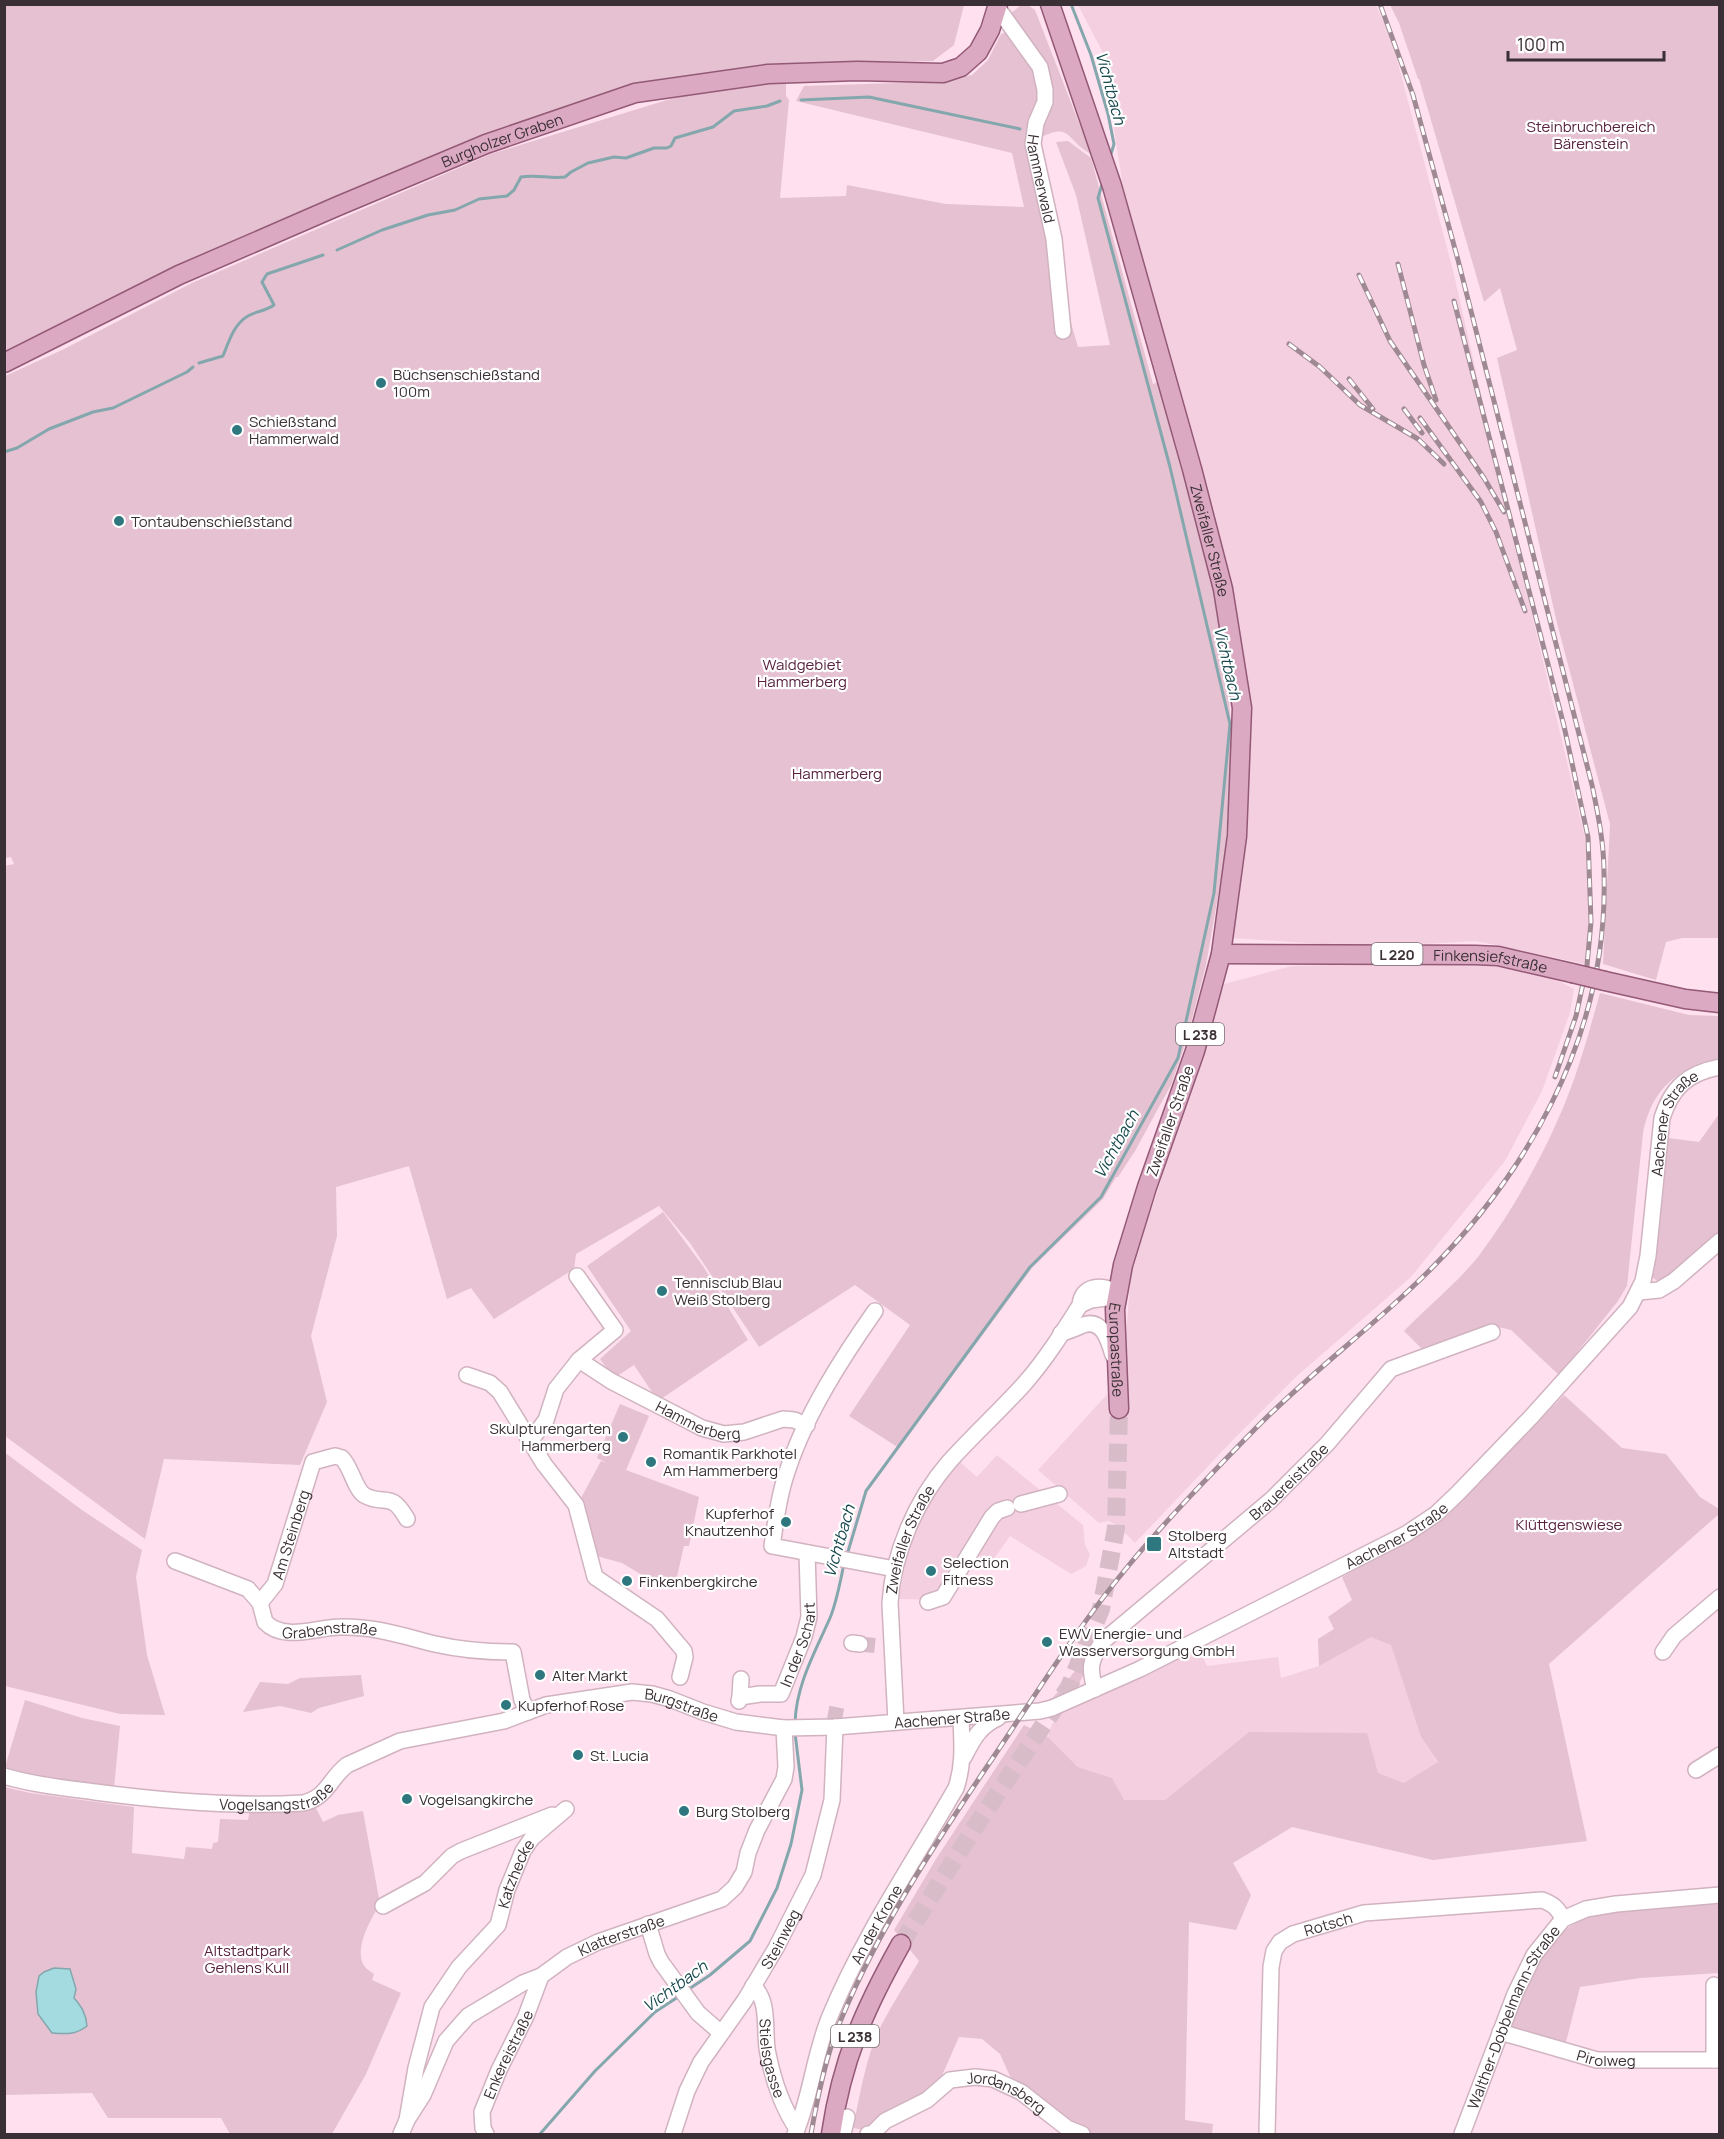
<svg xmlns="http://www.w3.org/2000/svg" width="1724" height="2139" font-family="Manrope,sans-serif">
<rect width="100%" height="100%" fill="#ffe0ee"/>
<!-- built -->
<g fill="#f4cfe0">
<path d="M 1078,5 L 1376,5 L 1392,41 L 1453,270 L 1506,505 L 1585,838 L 1589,878 L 1589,920 L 1585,964 L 1476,941 L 1370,947 L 1231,938 L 1248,707 L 1125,200 L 1102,51 Z"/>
<path d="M 1423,963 L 1484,964 L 1555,979 L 1574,989 L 1570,1013 L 1542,1091 L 1505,1161 L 1411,1277 L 1297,1376 L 1231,1442 L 1135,1543 L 1118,1526 L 1109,1521 L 1099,1523 L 1038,1470 L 1123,1377 L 1131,1269 L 1142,1231 L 1154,1202 L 1224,984 L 1292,966 Z"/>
<path d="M 997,1455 L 1083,1525 L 1085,1545 L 1090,1554 L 1086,1566 L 1071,1574 L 1010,1536 L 991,1563 L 973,1552 L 943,1600 L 899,1599 L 909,1542 L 920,1515 L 934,1492 L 959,1461 L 977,1477 Z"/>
<path d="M 1371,1636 L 1391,1644 L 1421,1737 L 1438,1763 L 1404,1783 L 1378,1773 L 1249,1732 L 1165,1800 L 1123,1800 L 1112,1778 L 1078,1767 L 1048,1737 L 1052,1724 L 1061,1713 L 1199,1649 L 1207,1666 L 1278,1657 L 1281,1678 L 1319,1666 Z"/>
</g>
<!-- green -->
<g fill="#e5c1d1" fill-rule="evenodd">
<path d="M 4,5 L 964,5 L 954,45 L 933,61 L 770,64 L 637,84 L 195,259 L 5,352 Z"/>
<path d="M 1021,5 L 1028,5 L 1035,10 L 1091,154 C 1064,140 1073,120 1036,140 L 1041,124 L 1046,122 L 1045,116 L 1050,104 L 1010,14 Z"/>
<path d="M 1390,5 L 1719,5 L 1719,938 L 1682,938 L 1666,942 L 1656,980 L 1603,964 L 1610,824 L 1557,623 L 1497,358 L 1517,350 L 1500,288 L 1484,302 L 1419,79 L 1418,79 L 1399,23 Z"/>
<path d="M 1008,32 L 1036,70 L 1040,98 L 1028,121 L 1056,271 L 1078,347 L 1110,345 L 1076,195 L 1056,142 L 1068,141 L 1091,158 L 1153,384 L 1158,382 L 1202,533 L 1213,583 L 1225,657 L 1231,724 L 1231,763 L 1225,856 L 1206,965 L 1186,1042 L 1171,1085 L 1135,1151 L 1118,1177 L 1116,1177 L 1103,1199 L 1032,1268 L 899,1448 L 849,1416 L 910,1325 L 855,1285 L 759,1347 L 690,1243 L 659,1206 L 576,1254 L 574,1269 L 494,1319 L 471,1288 L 447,1299 L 409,1166 L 336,1187 L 337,1236 L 311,1336 L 327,1402 L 300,1465 L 164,1459 L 145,1539 L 5,1436 L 4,866 L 14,864 L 11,857 L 5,858 L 5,376 L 62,350 L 192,283 L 491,154 L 667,100 L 722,86 L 786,83 L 786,96 L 789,100 L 780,198 L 846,196 L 847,185 L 946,204 L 1024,207 L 1012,153 L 796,101 L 804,86 L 928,82 L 972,75 L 988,60 L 1001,34 Z"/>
<path d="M 1600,993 L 1689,1015 L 1719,1016 L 1719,1058 C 1677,1069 1652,1088 1643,1133 L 1627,1286 L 1618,1301 L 1559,1375 L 1511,1330 L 1490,1325 L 1423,1350 L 1404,1331 C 1428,1306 1456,1284 1478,1257 C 1514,1209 1545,1153 1567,1098 C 1581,1063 1590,1028 1600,993 Z"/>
<path d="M 1719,1114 L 1719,1233 L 1662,1285 L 1651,1276 L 1663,1195 L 1668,1138 L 1699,1142 Z"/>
<path d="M 663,1212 L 703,1266 L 748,1340 L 658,1401 L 634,1365 L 614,1378 L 600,1359 L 631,1331 L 587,1266 Z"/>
<path d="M 1564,1395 L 1622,1448 L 1666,1454 L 1700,1497 L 1719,1509 L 1719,1514 L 1549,1664 L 1587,1841 L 1433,1860 L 1292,1827 L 1233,1863 L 1251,1895 L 1236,1930 L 1189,1922 L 1185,2120 L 1213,2124 L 1212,2134 L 1090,2134 L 1069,2125 L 1014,2085 L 1000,2054 L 982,2039 L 959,2037 L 940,2080 L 925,2096 L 869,2131 L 853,2128 C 859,2099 864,2069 874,2042 C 885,2014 904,1987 919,1961 L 894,1930 L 936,1859 L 1024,1725 L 1048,1737 L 1078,1767 L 1112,1778 L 1124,1800 L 1165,1800 L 1249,1732 L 1367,1733 L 1378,1773 L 1404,1783 L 1438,1762 L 1421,1737 L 1391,1645 L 1371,1637 L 1319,1666 L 1318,1639 L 1334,1629 L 1328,1617 L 1352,1600 L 1342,1577 L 1446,1517 Z"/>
<path d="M 620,1404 L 649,1416 L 626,1470 L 699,1497 L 689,1546 L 684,1546 L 675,1585 L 662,1587 L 622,1563 L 593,1555 L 580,1500 L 601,1461 L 607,1463 L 597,1458 Z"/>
<path d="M 4,1452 L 82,1510 L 142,1550 L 136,1577 L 147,1655 L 165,1715 L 120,1714 L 5,1686 Z"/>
<path d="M 1089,1654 C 1082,1683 1081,1688 1051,1700 Z"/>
<path d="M 361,1675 L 364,1696 L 319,1708 L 311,1713 L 280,1706 L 243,1712 L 260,1682 L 288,1684 L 300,1678 Z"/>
<path d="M 25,1700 L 82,1718 L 120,1726 L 114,1788 L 23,1773 L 5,1767 Z"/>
<path d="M 4,1787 L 30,1793 L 134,1807 L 132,1853 L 184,1859 L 186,1847 L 212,1849 L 213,1843 L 218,1842 L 220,1819 L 248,1820 L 250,1809 L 315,1806 L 323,1822 L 338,1815 L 363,1811 L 380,1904 C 371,1919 355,1946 363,1964 C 365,1968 370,1971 374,1974 L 372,1980 L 401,1993 L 366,2074 L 332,2134 L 230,2134 L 221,2118 L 108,2118 L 92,2093 L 5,2095 ZM 54,1968 L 63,1970 L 76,1989 L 74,1998 L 82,2008 L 52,2033 Z"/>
<path d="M 1719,1902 L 1719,1973 L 1640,1978 L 1580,1987 L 1566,2042 L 1509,2026 C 1532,1973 1543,1924 1608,1912 Z"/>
</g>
<!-- water -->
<path fill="#a3dbe1" stroke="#84a7ad" stroke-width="1.5" d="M 54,1968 L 70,1969 L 76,1989 L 74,1998 C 82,2007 86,2014 87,2026 C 76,2035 65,2034 52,2033 L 38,2014 L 36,1992 L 39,1976 L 44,1972 Z"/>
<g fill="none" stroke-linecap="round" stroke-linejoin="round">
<!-- stream -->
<g stroke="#84a7ad" stroke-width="3">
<path d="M 1071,4 L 1091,55 L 1108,114 L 1114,144 L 1110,157"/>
<path d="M 801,100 L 869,97 L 1020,129"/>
<path d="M 337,250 L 382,230 L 428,215 L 455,210 L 479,199 L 507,196 L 514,190 L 521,177 C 536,174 550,179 565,177 L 571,172 L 588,163 L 614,157 L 626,158 L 654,148 L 667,148 L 671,146 L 675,138 L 713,127 L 734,111 L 767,106 L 780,101"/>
<path d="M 199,363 L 223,356 C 229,341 234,324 248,316 C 256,311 266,311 274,305 L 262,282 L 267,274 L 323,255"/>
<path d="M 4,452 L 17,448 L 49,429 L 93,412 L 113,408 L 187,372 L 193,367"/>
<path d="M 847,1555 L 866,1491 L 1030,1267 L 1101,1197 L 1178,1058 L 1214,893 L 1230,724 L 1170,467 L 1098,198 L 1103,181"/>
<path d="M 795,1723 C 796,1685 815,1652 830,1618 C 837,1601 840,1582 844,1564"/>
<path d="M 686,1991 L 710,1975 L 750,1941 L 777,1888 L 791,1844 L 802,1790 L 795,1733"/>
<path d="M 540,2134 L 595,2071 L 655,2012 L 678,1997"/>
</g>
<!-- minor-tunnel -->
<g stroke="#d8bdc9" stroke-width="15" stroke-dasharray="15 8" stroke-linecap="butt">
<path d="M 860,1644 L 879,1646"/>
<path d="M 834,1722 L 837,1706"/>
</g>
<!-- major-tunnel -->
<path stroke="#d8bdc9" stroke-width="18" stroke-dasharray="18 9" stroke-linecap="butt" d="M 901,1944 L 975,1827 L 1069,1687 L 1101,1609 L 1116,1528 L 1119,1409"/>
<defs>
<g id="minor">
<path id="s1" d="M 997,7 L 1040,67 L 1045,90 L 1045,102 L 1036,123 L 1033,144 L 1054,239 L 1063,331"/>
<path d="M 1639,1292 L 1659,1290 L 1674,1281 L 1720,1241"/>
<path d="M 1080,1305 L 1091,1300 L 1106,1298 L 1117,1293"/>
<path d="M 875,1311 C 842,1358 806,1414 788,1469 C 779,1494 776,1520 772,1546 L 895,1569"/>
<path d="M 1061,1333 C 1070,1331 1076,1328 1083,1325 C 1103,1318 1109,1342 1113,1355"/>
<path id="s2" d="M 579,1360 L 611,1381 L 702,1428 L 724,1434 L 744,1432 L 783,1419 L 794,1420 L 807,1425"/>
<path d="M 467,1375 L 490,1383 L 500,1392 L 544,1464 L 576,1505 L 595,1577 L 657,1619 L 684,1651 L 685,1657 L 680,1677"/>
<path d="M 531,1440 L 546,1420 L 556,1389 L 579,1360 L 615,1330 L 577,1276"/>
<path d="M 1021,1504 L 1059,1494"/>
<path id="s3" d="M 175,1561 L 248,1589 L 260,1603 L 265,1622 C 284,1642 317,1627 340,1627 C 374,1626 403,1636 435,1644 C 461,1650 487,1652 513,1652 L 522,1700 L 528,1712"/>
<path d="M 928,1602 L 943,1597 L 992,1517 L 998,1511 L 1007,1508"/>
<path id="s4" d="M 260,1603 L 275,1584 L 313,1462 L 335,1456 L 342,1458 C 351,1467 355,1489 364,1495 C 385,1507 390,1489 407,1519"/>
<path d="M 852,1643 L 860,1644"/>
<path d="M 1663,1652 L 1674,1636 L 1720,1597"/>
<path id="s5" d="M 1095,1689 C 1089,1668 1090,1661 1102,1642 L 1271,1500 L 1327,1444 L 1391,1369 L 1492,1332"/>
<path d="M 740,1697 L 741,1679"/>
<path id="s6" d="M 739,1701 L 740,1697 L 760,1694 L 781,1694 L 804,1637 L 809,1617 L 807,1553"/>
<path id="s7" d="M 896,1722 L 890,1603 C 893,1553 916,1500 949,1462 C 973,1435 1001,1410 1025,1383 C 1046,1359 1063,1332 1080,1305 C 1082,1284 1103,1284 1117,1293"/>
<path d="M 964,1757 C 973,1739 980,1726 998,1718"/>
<path d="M 1696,1770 L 1720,1755"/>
<path id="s8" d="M 4,1776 C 34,1785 65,1788 95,1792 C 163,1801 234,1807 303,1803 C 327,1798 329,1779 347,1765 L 400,1741 L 504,1721 L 546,1705 L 632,1692 L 652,1694 L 670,1699 L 703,1712 L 736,1722 L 784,1728 L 835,1727 L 1040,1711 L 1052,1708 L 1140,1669 L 1406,1534 L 1436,1514 L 1458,1493 L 1532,1416 L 1630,1307 L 1643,1281 L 1648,1256 L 1662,1118 C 1672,1087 1688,1073 1720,1067"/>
<path d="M 383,1906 L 425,1883 L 452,1856 L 461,1851 L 552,1815"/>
<path d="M 648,1924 L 657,1954 L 661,1962 L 698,2013 L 721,2033"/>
<path id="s9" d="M 753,1986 C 771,2002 763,2033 768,2054 C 773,2079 783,2108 797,2129"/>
<path id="s10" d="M 1500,2032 L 1597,2060 L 1720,2060"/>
<path d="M 1714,2060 L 1714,1985"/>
<path id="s11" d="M 407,2120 L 423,2095 L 446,2041 L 468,2016 L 523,1983 L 541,1976 L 567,1957 L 598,1942 L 722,1899 L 735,1887 L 744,1872 L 748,1853 L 757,1830 L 784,1779 L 786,1767 L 784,1728"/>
<path id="s12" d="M 401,2134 L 407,2120 L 416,2068 L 432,2007 L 459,1967 L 498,1925 L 507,1890 L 523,1851 L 532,1838 L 566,1809"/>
<path id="s13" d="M 486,2134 L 483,2128 L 482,2112 L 499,2070 L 526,2016 L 541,1976"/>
<path id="s14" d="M 673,2134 L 687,2091 L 701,2062 L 745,2000 L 776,1948 L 813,1875 L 832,1800 L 835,1727"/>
<path id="s15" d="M 795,2134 C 811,2097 814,2054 830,2016 C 863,1936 913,1863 956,1788 C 964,1765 962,1743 961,1718"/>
<path d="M 843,2134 L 847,2117"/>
<path id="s16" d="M 868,2134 L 872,2134 L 885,2121 L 927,2100 L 950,2080 L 975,2077 L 993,2079 L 1021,2092 L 1067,2128 L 1082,2134"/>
<path id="s17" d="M 1267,2134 L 1271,1967 L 1274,1951 L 1280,1942 L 1293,1934 L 1364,1913 L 1542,1900 C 1553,1904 1558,1908 1563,1919"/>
<path id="s18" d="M 1462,2134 L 1515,1994 L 1534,1955 L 1563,1919 L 1586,1909 L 1616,1904 L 1720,1895"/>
</g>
<g id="major">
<path id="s19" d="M 1050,4 L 1112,186 L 1192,469 L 1223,589 L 1242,708 L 1237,836 L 1221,954 L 1195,1051 L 1147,1187 L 1123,1265 L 1115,1309 L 1119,1409"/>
<path id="s20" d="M 4,363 L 179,275 L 338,206 L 486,144 L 635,93 L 768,74 L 857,71 L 943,73 L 961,67 L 978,52 L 990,30 L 998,4"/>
<path id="s21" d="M 1221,954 L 1475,955 L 1498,956 L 1572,973"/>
<path d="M 1605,981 L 1685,999 L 1720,1003"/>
<path d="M 831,2134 C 842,2060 864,2010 901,1944"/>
</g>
</defs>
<!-- minor casing -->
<use href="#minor" stroke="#d1b3c0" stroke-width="18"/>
<!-- major casing -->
<use href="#major" stroke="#935976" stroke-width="21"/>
<!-- minor -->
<use href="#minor" stroke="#fff" stroke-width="15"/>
<!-- major -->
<use href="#major" stroke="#dba9c2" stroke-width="18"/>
<defs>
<g id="rail">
<path d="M 1398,264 L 1424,365 L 1436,400"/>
<path d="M 1359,275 L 1390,341 L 1484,478 L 1504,512"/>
<path d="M 1454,301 L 1564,726 L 1588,837 L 1591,922 L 1587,965 L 1576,1016 L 1555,1077"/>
<path d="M 1289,344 L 1320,367 L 1360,405 L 1418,439 L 1444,464"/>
<path d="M 1349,379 L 1373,409"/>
<path d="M 1404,409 L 1422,433"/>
<path d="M 1420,418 L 1481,502 L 1496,532 L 1525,611"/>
<path d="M 811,2134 C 817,2100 824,2065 836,2032 C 872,1940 929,1853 984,1771 C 1031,1702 1075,1630 1129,1565 C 1168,1518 1212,1473 1255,1429 C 1303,1380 1357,1339 1406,1293 C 1524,1184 1609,1038 1604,873 C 1604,843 1598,814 1592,785 L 1458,260 L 1413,95 L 1380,4"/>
</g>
</defs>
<!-- rail casing -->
<use href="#rail" stroke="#9f8a93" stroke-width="5"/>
<!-- rail -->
<use href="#rail" stroke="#fff" stroke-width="3" stroke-dasharray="9" stroke-linecap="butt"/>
<defs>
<path id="major-bridge" d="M 1572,973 L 1605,981"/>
</defs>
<!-- major-bridge casing -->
<use href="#major-bridge" stroke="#935976" stroke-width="21" stroke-linecap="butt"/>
<!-- major-bridge -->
<use href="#major-bridge" stroke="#dba9c2" stroke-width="18"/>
</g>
<!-- markers -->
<g fill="#2e777f" stroke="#fff" stroke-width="2">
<circle cx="381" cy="383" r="6"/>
<circle cx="237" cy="430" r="6"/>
<circle cx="119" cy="521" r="6"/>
<circle cx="662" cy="1291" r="6"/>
<circle cx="623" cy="1437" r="6"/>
<circle cx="651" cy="1462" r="6"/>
<circle cx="786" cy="1522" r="6"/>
<rect x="1146" y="1536" width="16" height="16" rx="3"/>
<circle cx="931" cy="1571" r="6"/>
<circle cx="627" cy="1581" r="6"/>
<circle cx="1047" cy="1642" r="6"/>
<circle cx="540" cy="1675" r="6"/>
<circle cx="506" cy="1705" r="6"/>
<circle cx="578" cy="1755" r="6"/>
<circle cx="407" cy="1799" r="6"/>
<circle cx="684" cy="1811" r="6"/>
</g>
<g text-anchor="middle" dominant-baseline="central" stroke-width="4.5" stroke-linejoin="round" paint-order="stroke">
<!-- shield labels -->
<g fill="#fff" stroke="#756d71" stroke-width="1.5">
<rect x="1371.5" y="943" width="51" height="22" rx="4.5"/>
<rect x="1176" y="1023" width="48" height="22" rx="4.5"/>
<rect x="831" y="2025" width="48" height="22" rx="4.5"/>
</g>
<g font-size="14" font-weight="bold" fill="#3a2f34">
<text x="1397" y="954">L 220</text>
<text x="1200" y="1034">L 238</text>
<text x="855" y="2036">L 238</text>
</g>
<!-- park labels -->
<g font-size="15" fill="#592340" stroke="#fff">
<text x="1591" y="126">Steinbruchbereich<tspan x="1591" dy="17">Bärenstein</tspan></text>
<text x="802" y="664">Waldgebiet<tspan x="802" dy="17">Hammerberg</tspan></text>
<text x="837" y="773">Hammerberg</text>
<text x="1569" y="1524">Klüttgenswiese</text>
<text x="247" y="1950">Altstadtpark<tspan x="247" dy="17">Gehlens Kull</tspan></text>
</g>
<!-- street labels -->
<g font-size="15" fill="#3a2f34" stroke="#fff">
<text stroke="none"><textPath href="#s20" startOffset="546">Burgholzer Graben</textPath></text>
<text stroke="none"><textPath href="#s1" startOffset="189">Hammerwald</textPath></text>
<text stroke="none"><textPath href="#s19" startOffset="560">Zweifaller Straße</textPath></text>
<text stroke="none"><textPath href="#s21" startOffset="270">Finkensiefstraße</textPath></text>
<text transform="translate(1170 1121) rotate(-71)">Zweifaller Straße</text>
<text stroke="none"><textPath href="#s8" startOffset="1990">Aachener Straße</textPath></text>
<text stroke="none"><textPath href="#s19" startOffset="1390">Europastraße</textPath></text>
<text stroke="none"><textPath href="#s2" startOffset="135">Hammerberg</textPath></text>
<text stroke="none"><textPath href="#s5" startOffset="296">Brauereistraße</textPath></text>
<text stroke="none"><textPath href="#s4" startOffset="76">Am Steinberg</textPath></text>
<text stroke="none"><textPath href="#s8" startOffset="1468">Aachener Straße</textPath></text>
<text stroke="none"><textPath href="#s7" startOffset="186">Zweifaller Straße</textPath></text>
<text stroke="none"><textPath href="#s3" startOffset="184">Grabenstraße</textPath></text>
<text stroke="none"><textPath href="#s6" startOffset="98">In der Schart</textPath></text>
<text stroke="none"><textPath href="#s8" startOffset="708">Burgstraße</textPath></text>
<text stroke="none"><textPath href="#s8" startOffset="982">Aachener Straße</textPath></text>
<text stroke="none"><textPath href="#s8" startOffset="276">Vogelsangstraße</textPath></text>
<text stroke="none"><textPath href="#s12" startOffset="291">Katzhecke</textPath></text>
<text stroke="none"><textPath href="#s15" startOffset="226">An der Krone</textPath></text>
<text stroke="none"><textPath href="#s17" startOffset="246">Rotsch</textPath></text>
<text stroke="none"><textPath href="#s11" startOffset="296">Klatterstraße</textPath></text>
<text stroke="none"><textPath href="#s14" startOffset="224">Steinweg</textPath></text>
<text stroke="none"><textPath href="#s18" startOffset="128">Walther-Dobbelmann-Straße</textPath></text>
<text stroke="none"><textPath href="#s13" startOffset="86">Enkereistraße</textPath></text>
<text stroke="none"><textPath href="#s10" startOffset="110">Pirolweg</textPath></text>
<text stroke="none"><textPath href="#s9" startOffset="76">Stielsgasse</textPath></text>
<text stroke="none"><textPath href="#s16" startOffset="160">Jordansberg</textPath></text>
</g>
<!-- poi labels -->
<g font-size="15" fill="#3a2f34" stroke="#fff" text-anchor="start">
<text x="393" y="374">Büchsenschießstand<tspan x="393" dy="17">100m</tspan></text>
<text x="249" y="421">Schießstand<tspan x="249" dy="17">Hammerwald</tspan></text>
<text x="131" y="521">Tontaubenschießstand</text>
<text x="674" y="1282">Tennisclub Blau<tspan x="674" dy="17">Weiß Stolberg</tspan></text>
<text x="611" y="1428" text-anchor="end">Skulpturengarten<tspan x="611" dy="17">Hammerberg</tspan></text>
<text x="663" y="1453">Romantik Parkhotel<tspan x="663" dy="17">Am Hammerberg</tspan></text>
<text x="774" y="1513" text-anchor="end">Kupferhof<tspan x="774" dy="17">Knautzenhof</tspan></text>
<text x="1168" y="1535">Stolberg<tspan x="1168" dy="17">Altstadt</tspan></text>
<text x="943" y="1562">Selection<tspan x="943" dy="17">Fitness</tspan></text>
<text x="639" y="1581">Finkenbergkirche</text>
<text x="1059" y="1633">EWV Energie- und<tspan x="1059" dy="17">Wasserversorgung GmbH</tspan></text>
<text x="552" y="1675">Alter Markt</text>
<text x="518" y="1705">Kupferhof Rose</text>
<text x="590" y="1755">St. Lucia</text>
<text x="419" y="1799">Vogelsangkirche</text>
<text x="696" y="1811">Burg Stolberg</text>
</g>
<!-- water labels -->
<g font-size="16" font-style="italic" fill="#15474c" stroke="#fff">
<text transform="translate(1111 88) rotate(75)">Vichtbach</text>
<text transform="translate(1228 663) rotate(77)">Vichtbach</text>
<text transform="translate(1116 1144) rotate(-61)">Vichtbach</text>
<text transform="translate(839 1541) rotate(-74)">Vichtbach</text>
<text transform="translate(675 1986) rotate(-36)">Vichtbach</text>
</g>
</g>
<!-- border -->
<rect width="1724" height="2139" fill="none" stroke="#3a2f34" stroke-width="12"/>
<!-- scale -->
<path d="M1508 51v9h156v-9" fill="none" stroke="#3a2f34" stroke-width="3"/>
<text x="1517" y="51" font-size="18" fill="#3a2f34" stroke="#ffffff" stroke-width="4.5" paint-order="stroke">100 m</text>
</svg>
